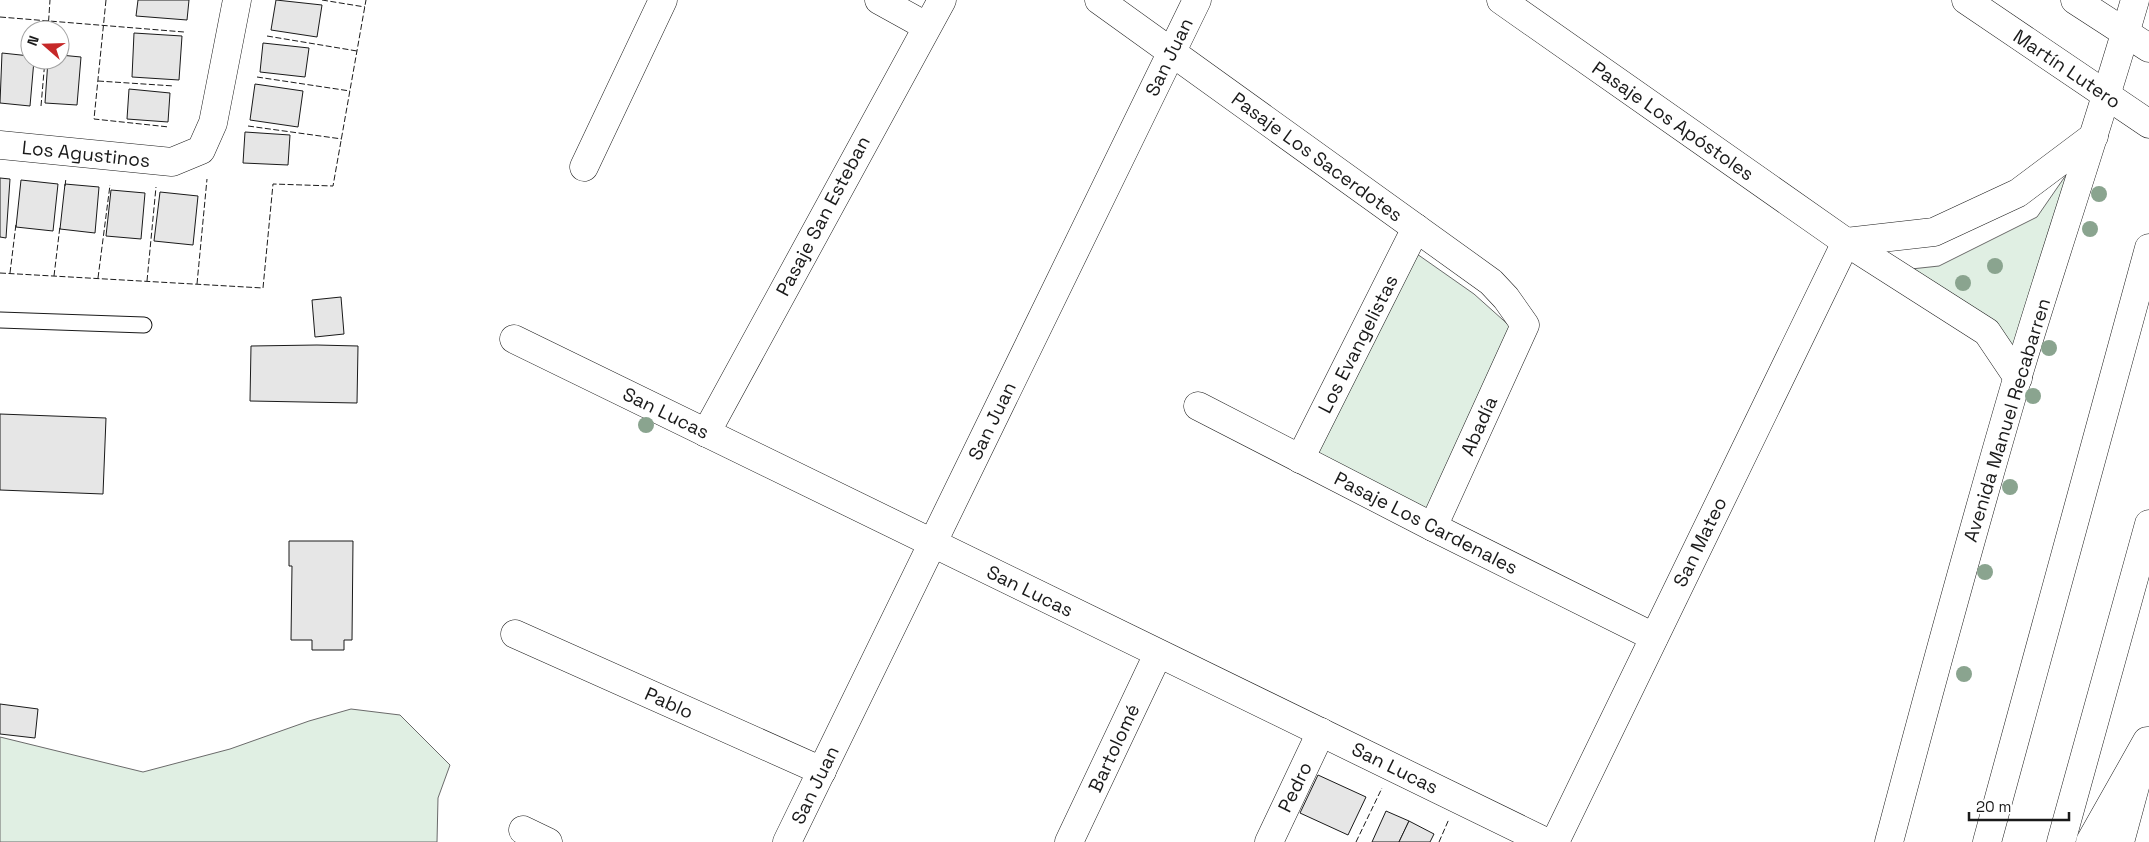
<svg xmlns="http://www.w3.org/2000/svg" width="2149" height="842" font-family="'Space Grotesk',sans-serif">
<rect width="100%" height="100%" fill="#fff"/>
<!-- green -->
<g fill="#e0efe3" stroke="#6a6a6a">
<path d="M 2075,162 L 2014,353 L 1902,270 L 1939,266 L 2037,217 Z"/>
<path d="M 1417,254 L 1474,294 L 1512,328 L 1427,509 L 1317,453 Z"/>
<path d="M 351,709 L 400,715 L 450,765 L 438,798 L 437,842 L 0,842 L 0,737 L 143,772 L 230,749 L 309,721 Z"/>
</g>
<!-- building -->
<g fill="#e6e6e6" stroke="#1a1a1a">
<path d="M 138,0 L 189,0 L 187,20 L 136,16 Z"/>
<path d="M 276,0 L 322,5 L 317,37 L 271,30 Z"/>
<path d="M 134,33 L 182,36 L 179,80 L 132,77 Z"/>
<path d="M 263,43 L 309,48 L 305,77 L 260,72 Z"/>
<path d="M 2,53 L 30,56 L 30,60 L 34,60 L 30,106 L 0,103 Z"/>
<path d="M 60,55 L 81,57 L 77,105 L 45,103 L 48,60 L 60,60 Z"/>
<path d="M 255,84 L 303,91 L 298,127 L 250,120 Z"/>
<path d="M 129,89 L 170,93 L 168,122 L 127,119 Z"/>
<path d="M 245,132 L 290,135 L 288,165 L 243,163 Z"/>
<path d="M 0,178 L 10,179 L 6,238 L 0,237 Z"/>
<path d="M 21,180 L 58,184 L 53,231 L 16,227 Z"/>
<path d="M 65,184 L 99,187 L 95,233 L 60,229 Z"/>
<path d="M 111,190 L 145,193 L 141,239 L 106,236 Z"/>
<path d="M 160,192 L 198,196 L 193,245 L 154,241 Z"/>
<path d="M 341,297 L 344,334 L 315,337 L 312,300 Z"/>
<path d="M 317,345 L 358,346 L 357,403 L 250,401 L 251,346 Z"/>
<path d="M 0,414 L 106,418 L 103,494 L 0,490 Z"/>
<path d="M 289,541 L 353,541 L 352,640 L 344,640 L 344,650 L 312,650 L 312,640 L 291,640 L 292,566 L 289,566 Z"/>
<path d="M 0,704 L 38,709 L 35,738 L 0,734 Z"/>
<path d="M 1318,775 L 1366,797 L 1348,835 L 1300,813 Z"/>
<path d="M 1386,811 L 1409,821 L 1399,842 L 1372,842 Z"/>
<path d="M 1409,821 L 1434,834 L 1430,842 L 1399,842 Z"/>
</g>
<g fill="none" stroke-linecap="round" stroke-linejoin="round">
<defs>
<path id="service" d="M 0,320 L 144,325"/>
<g id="minor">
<path d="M 879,0 L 926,26"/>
<path d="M 1099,0 L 1491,282 L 1506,298 L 1525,325 L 1433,527"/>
<path d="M 1501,0 L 1846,242 L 1987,332 L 2018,378"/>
<path d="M 0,145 L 172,162 L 201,150 L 213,123 L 237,0"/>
<path d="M 584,167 L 663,0"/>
<path d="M 1846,242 L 1934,232 L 2018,193 L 2094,136"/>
<path d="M 514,339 L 1546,842"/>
<path d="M 1198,406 L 1433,527 L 1654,637"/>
<path d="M 706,433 L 942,0"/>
<path d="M 1300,459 L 1416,228"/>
<path d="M 515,634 L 822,771"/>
<path d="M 523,830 L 548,842"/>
<path d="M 787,842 L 1197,0"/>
<path d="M 1069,842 L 1158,654"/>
<path d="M 1269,842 L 1321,732"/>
<path d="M 1555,842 L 1846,242"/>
<path d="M 1889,842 C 1930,687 1972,533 2017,379 C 2055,252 2098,127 2135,0"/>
<path d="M 2120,842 L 2143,757"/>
</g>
<g id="secondary">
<path d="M 1966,0 L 2149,124"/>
<path d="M 2075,0 L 2149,48"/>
</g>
<g id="primary">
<path d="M 1987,842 L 2149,248"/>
<path d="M 2061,842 L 2149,524"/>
<path d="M 2090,842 L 2147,741"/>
</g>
</defs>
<!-- service casing -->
<use href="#service" stroke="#1a1a1a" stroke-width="17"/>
<!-- minor casing -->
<use href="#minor" stroke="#1a1a1a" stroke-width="29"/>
<!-- secondary casing -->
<use href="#secondary" stroke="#1a1a1a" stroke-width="29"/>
<!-- primary casing -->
<use href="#primary" stroke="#1a1a1a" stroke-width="29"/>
<!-- service -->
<use href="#service" stroke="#fff" stroke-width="15"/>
<!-- minor -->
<use href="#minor" stroke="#fff" stroke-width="28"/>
<!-- secondary -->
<use href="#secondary" stroke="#fff" stroke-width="28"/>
<!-- primary -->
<use href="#primary" stroke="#fff" stroke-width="28"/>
<!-- fence -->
<g stroke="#1a1a1a" stroke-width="1" stroke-dasharray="6 2.5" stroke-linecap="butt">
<path d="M 106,0 L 94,119 L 169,127"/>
<path d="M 322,0 L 365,7"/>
<path d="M 0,17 L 184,32"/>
<path d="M 48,30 L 50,0"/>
<path d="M 267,36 L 357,51"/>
<path d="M 257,77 L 350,91"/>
<path d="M 98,81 L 174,86"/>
<path d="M 41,106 L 45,60"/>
<path d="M 248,126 L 342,139"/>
<path d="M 65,186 L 66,178"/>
<path d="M 0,273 L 263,288 L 273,184 L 333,186 L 366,0"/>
<path d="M 10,273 L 16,224"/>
<path d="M 54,276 L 60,226"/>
<path d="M 98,278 L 110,185"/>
<path d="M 147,281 L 156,187"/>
<path d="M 197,284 L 207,179"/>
<path d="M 1356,842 L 1382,788"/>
<path d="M 1439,842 L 1449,819"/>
</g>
</g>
<!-- trees -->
<g fill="#8aa48f">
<circle cx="2099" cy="194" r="8"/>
<circle cx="2090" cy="229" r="8"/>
<circle cx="1995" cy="266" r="8"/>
<circle cx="1963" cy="283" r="8"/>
<circle cx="2049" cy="348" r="8"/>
<circle cx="2033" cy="396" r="8"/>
<circle cx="646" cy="425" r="8"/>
<circle cx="2010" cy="487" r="8"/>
<circle cx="1985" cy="572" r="8"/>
<circle cx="1964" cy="674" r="8"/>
</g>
<g text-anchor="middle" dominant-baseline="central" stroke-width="4" stroke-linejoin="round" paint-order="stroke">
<!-- street labels -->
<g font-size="19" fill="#1a1a1a" stroke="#fff">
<text transform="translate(1169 57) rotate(-64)">San Juan</text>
<text transform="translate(2067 69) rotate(34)">Martín Lutero</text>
<text transform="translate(1673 121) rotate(35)">Pasaje Los Apóstoles</text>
<text transform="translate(86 154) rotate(6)">Los Agustinos</text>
<text transform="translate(1317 157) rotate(36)">Pasaje Los Sacerdotes</text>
<text transform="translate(823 216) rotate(-62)">Pasaje San Esteban</text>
<text transform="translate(1358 344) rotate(-63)">Los Evangelistas</text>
<text transform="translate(666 413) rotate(26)">San Lucas</text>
<text transform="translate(2007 420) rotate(-73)">Avenida Manuel Recabarren</text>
<text transform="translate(992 421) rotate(-64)">San Juan</text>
<text transform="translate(1479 426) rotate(-66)">Abadía</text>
<text transform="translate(1426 523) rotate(27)">Pasaje Los Cardenales</text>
<text transform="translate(1700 542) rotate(-64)">San Mateo</text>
<text transform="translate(1030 591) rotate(26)">San Lucas</text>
<text transform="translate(669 703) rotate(24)">Pablo</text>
<text transform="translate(1114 748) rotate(-65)">Bartolomé</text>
<text transform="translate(1395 768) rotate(26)">San Lucas</text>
<text transform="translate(815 785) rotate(-64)">San Juan</text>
<text transform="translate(1295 787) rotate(-64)">Pedro</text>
</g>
</g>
<!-- north arrow -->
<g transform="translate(45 45) rotate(290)"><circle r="24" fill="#ffffff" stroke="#a3a3a3"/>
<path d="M0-4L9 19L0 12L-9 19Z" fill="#c62828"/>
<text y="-8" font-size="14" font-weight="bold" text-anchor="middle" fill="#1a1a1a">N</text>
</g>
<!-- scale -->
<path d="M1969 812v8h100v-8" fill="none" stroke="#1a1a1a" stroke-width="2.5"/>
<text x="1976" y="812" font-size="15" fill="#1a1a1a" stroke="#ffffff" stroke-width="4" paint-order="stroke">20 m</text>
</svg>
